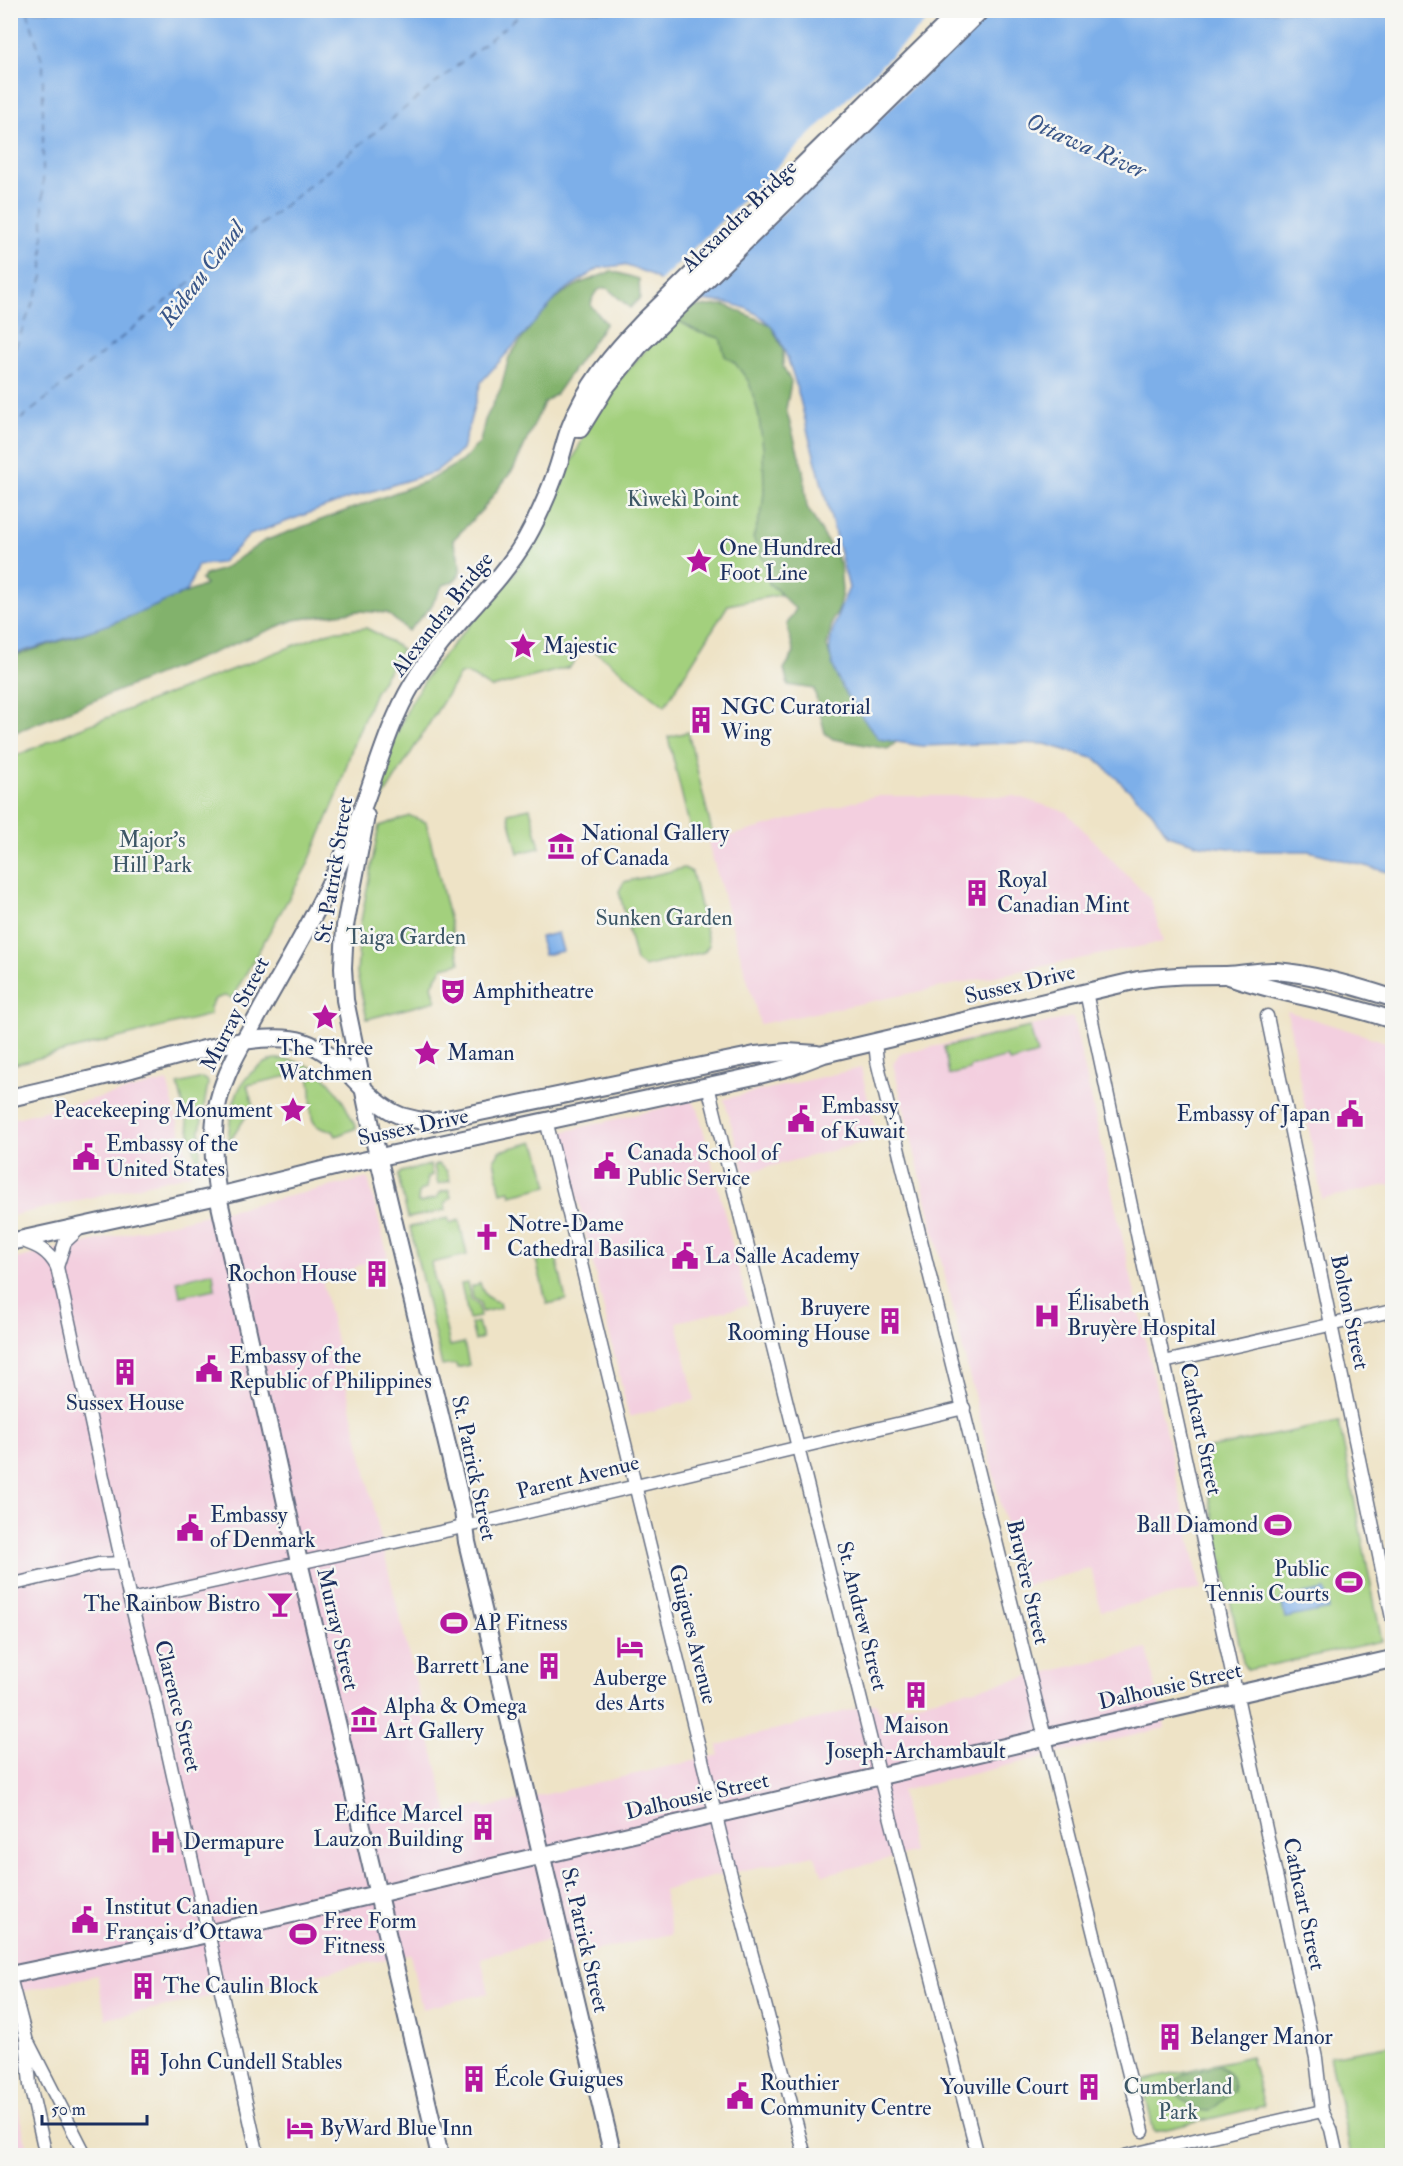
<svg xmlns="http://www.w3.org/2000/svg" width="1403" height="2166" font-family="'IM FELL Double Pica',serif">
<rect width="100%" height="100%" fill="#f6f6f2"/>
<filter id="ink" filterUnits="userSpaceOnUse"><feTurbulence type="fractalNoise" baseFrequency=".0167" numOctaves="2"/><feDisplacementMap in="SourceGraphic" scale="12" xChannelSelector="R" yChannelSelector="G"/><feConvolveMatrix kernelMatrix="1 2 1 2 8 2 1 2 1" color-interpolation-filters="sRGB"/></filter>
<filter id="wash" filterUnits="userSpaceOnUse"><feTurbulence type="fractalNoise" baseFrequency=".008" numOctaves="4" result="noise"/><feDisplacementMap in="SourceGraphic" scale="24" xChannelSelector="R" yChannelSelector="G"/><feGaussianBlur stdDeviation="1.35" result="paint"/><feColorMatrix in="noise" values="0 0 0 0 0 0 0 0 0 0 0 0 0 0 0 0 0 1.4 0 .05"/><feComposite in="paint" operator="in"/></filter>
<g filter="url(#wash)">
<rect width="100%" height="100%" fill="#eee3c6"/>
<!-- built -->
<g fill="#f3cfdf">
<path d="M 875,796 L 1015,796 L 1066,812 L 1151,900 L 1163,942 L 760,1024 L 708,842 Z"/>
<path d="M 1287,1011 L 1392,1044 L 1392,1184 L 1322,1199 Z"/>
<path d="M 1073,1017 L 1201,1589 L 1101,1611 L 1091,1568 L 1021,1587 L 893,1064 L 899,1054 Z"/>
<path d="M 861,1068 L 877,1139 L 745,1173 L 724,1099 Z"/>
<path d="M 167,1081 L 192,1174 L 11,1216 L 11,1119 Z"/>
<path d="M 691,1101 L 698,1109 L 748,1305 L 677,1322 L 695,1400 L 629,1417 L 562,1132 Z"/>
<path d="M 368,1178 L 388,1257 L 359,1265 L 351,1271 L 322,1279 L 386,1561 L 448,1813 L 484,1804 L 486,1808 L 719,1755 L 718,1745 L 876,1703 L 879,1711 L 1147,1649 L 1165,1728 L 901,1791 L 913,1853 L 823,1875 L 814,1855 L 712,1877 L 663,1891 L 672,1934 L 584,1953 L 545,1940 L 481,1958 L 489,1993 L 422,2009 L 410,1954 L 106,2019 L 97,1975 L 11,1994 L 10,1260 Z"/>
<path d="M 11,2075 L 25,2139 L 30,2155 L 11,2155 Z"/>
</g>
<!-- green -->
<g fill="#a3d07d" stroke="#5f806e" stroke-width="1.5">
<path d="M 674,318 L 698,332 L 734,342 L 766,360 L 819,587 L 728,605 L 665,706 L 607,660 L 589,648 L 583,649 L 570,667 L 491,688 L 468,674 L 460,674 L 376,809 L 389,751 L 410,704 L 431,670 L 515,572 L 536,537 L 584,436 L 608,392 Z"/>
<path d="M 366,628 L 376,633 L 402,649 L 375,692 L 353,745 L 337,796 L 307,866 L 232,998 L 224,996 L 215,999 L 210,1007 L 210,1015 L 11,1065 L 11,758 L 78,729 L 329,632 Z"/>
<path d="M 688,732 L 712,832 L 692,837 L 668,737 Z"/>
<path d="M 530,808 L 540,848 L 518,853 L 508,813 Z"/>
<path d="M 410,816 L 426,822 L 460,963 L 443,967 L 432,985 L 436,1001 L 367,1019 L 357,974 L 360,926 L 379,826 Z"/>
<path d="M 684,868 L 692,872 L 709,945 L 704,952 L 644,967 L 636,961 L 619,891 L 624,882 Z"/>
<path d="M 1030,1027 L 1037,1054 L 1010,1062 L 1007,1057 L 970,1067 L 970,1070 L 949,1075 L 944,1047 Z"/>
<path d="M 275,1059 C 321,1058 340,1091 356,1128 L 336,1136 L 333,1131 C 304,1128 313,1111 311,1091 C 311,1084 309,1077 307,1072 L 247,1085 L 253,1106 L 228,1144 C 230,1106 236,1072 275,1059 Z"/>
<path d="M 202,1078 L 207,1080 L 208,1083 L 200,1130 L 200,1157 L 197,1161 L 178,1084 Z"/>
<path d="M 533,1142 L 538,1149 L 548,1186 L 511,1195 L 510,1191 L 501,1193 L 494,1160 L 500,1151 Z"/>
<path d="M 438,1164 L 447,1171 L 450,1181 L 438,1184 L 434,1166 Z"/>
<path d="M 430,1165 L 432,1175 L 428,1177 L 426,1188 L 419,1192 L 418,1202 L 421,1203 L 436,1198 L 441,1192 L 449,1190 L 451,1197 L 445,1204 L 446,1210 L 408,1218 L 398,1176 L 401,1172 Z"/>
<path d="M 448,1218 L 450,1223 L 459,1220 L 467,1255 L 431,1263 L 450,1346 L 464,1343 L 469,1365 L 457,1368 L 456,1364 L 442,1366 L 410,1227 Z"/>
<path d="M 556,1256 L 566,1300 L 547,1304 L 536,1260 Z"/>
<path d="M 213,1272 L 215,1289 L 180,1296 L 177,1281 Z"/>
<path d="M 467,1283 L 471,1300 L 478,1305 L 480,1317 L 469,1319 L 461,1284 Z"/>
<path d="M 480,1283 C 483,1293 487,1300 499,1302 L 500,1308 L 482,1312 L 480,1303 L 473,1298 L 471,1286 L 476,1286 Z"/>
<path d="M 478,1322 L 482,1338 L 475,1341 L 471,1324 Z"/>
<path d="M 1339,1422 L 1382,1641 L 1248,1670 L 1243,1662 L 1199,1450 Z"/>
<path d="M 1392,2045 L 1392,2155 L 1351,2155 L 1330,2056 Z"/>
<path d="M 1251,2056 L 1264,2106 L 1154,2132 L 1142,2081 Z"/>
</g>
<!-- forest -->
<g fill="#82b26c" stroke="#4e7065" stroke-width="1.5">
<path d="M 612,271 L 639,279 L 640,298 L 630,308 L 607,288 C 597,288 592,295 591,306 L 606,323 L 556,394 L 544,403 L 514,468 L 483,509 L 453,540 C 459,559 470,579 443,585 L 430,608 L 408,631 L 387,613 L 359,611 L 294,620 L 11,734 L 11,657 L 76,636 L 206,585 L 201,580 L 205,575 L 223,569 L 264,541 L 429,480 L 462,461 L 480,442 L 485,420 L 501,388 L 509,357 L 539,315 L 563,293 L 581,283 Z"/>
<path d="M 725,305 L 771,325 L 783,350 L 783,366 L 791,382 L 786,409 L 803,470 L 807,507 L 840,563 L 842,591 L 838,612 L 833,618 L 827,646 L 830,657 L 876,725 L 893,737 L 895,743 L 888,749 L 833,739 L 825,733 L 814,689 L 788,685 L 784,669 L 794,653 L 787,624 L 796,609 C 784,601 781,591 769,584 L 765,563 L 753,538 L 762,509 L 764,492 L 763,448 L 758,412 L 749,382 L 735,363 L 725,356 L 720,338 L 698,332 L 677,320 L 689,307 Z"/>
<path d="M 1219,2066 C 1230,2072 1234,2079 1234,2091 L 1210,2111 C 1192,2112 1179,2098 1171,2084 L 1184,2074 Z"/>
</g>
<!-- water -->
<g fill="#7dafe9" stroke="#4c6fa4" stroke-width="1.5">
<path d="M 11,11 L 1392,11 L 1392,873 L 1309,851 L 1258,851 L 1200,845 L 1168,835 L 1152,812 L 1096,759 L 1045,744 L 1010,743 L 922,746 L 879,739 C 859,713 836,687 830,654 C 827,639 842,603 849,588 C 836,537 823,487 809,437 C 802,407 789,347 770,325 C 752,305 719,298 694,303 L 648,273 L 624,265 L 599,268 L 562,292 L 481,382 L 462,450 L 435,472 L 350,498 L 250,535 L 221,563 L 198,565 L 187,591 C 131,620 71,637 11,655 Z"/>
<path d="M 558,933 L 563,951 L 544,955 L 540,937 Z"/>
<path d="M 1325,1590 L 1329,1609 L 1285,1618 L 1281,1599 Z"/>
</g>
<!-- pier -->
<path fill="#eee3c6" d="M 937,11 L 990,11 L 690,304 L 658,283 Z"/>
<g fill="none" stroke-linecap="round" stroke-linejoin="round">
<!-- ferry -->
<g stroke="#385588" stroke-width="1.5" stroke-dasharray="8 6" stroke-linecap="butt">
<path d="M 10,361 L 43,277 L 43,64 L 27,10"/>
<path d="M 10,428 L 526,10"/>
</g>
</g>
</g>
<g filter="url(#ink)">
<g fill="none" stroke-linecap="round" stroke-linejoin="round">
<defs>
<g id="street">
<path d="M 1086,992 L 1164,1362 L 1316,2058 L 1322,2111 L 1331,2129 L 1337,2156"/>
<path d="M 1267,1016 L 1392,1618"/>
<path d="M 875,1042 L 877,1061 L 900,1156 L 1143,2131"/>
<path d="M 708,1086 L 880,1777 L 978,2156"/>
<path d="M 546,1120 L 722,1841 L 805,2156"/>
<path d="M 20,1240 C 37,1246 48,1250 57,1267 L 130,1600 L 157,1704 L 258,2156"/>
<path d="M 57,1267 L 65,1242 L 80,1228"/>
<path d="M 1164,1362 L 1392,1311"/>
<path d="M 10,1585 L 98,1564 L 122,1563"/>
<path d="M 130,1600 L 477,1524 L 964,1408"/>
<path d="M 10,1977 L 26,2038 L 30,2085 L 46,2156"/>
<path d="M 29,2044 L 86,2156"/>
<path d="M 1124,2156 L 1322,2111"/>
</g>
<g id="secondary">
<path d="M 580,429 L 606,387 L 640,345 L 981,10"/>
<path d="M 366,816 L 345,926 L 343,968 L 345,1000 L 373,1135 L 463,1511 L 467,1542 L 613,2156"/>
<path d="M 1229,976 C 1282,995 1339,1001 1392,1020"/>
<path d="M 10,1098 C 46,1089 82,1082 117,1073 C 163,1061 259,1027 304,1042 C 344,1055 362,1100 401,1116 C 411,1119 422,1121 432,1122 L 755,1055 L 787,1052 L 817,1054"/>
<path d="M 10,1242 L 218,1196 L 334,1167 L 759,1075 L 790,1067 L 824,1054 L 1138,980 C 1168,975 1196,975 1226,975 C 1242,975 1259,970 1276,971 C 1312,974 1358,987 1392,998"/>
<path d="M 10,1975 L 194,1937 L 1026,1742 L 1392,1659"/>
<path d="M 440,2156 L 299,1562 L 218,1196 C 213,1165 211,1133 218,1102 C 226,1069 244,1041 260,1012 C 288,962 318,911 342,858 C 352,834 363,809 371,784 C 383,749 394,715 413,683 C 444,630 495,592 526,539 C 538,518 547,497 555,475 C 561,460 564,443 570,427 C 585,387 613,353 643,322 L 961,10"/>
</g>
</defs>
<!-- street casing -->
<use href="#street" stroke="#656e82" stroke-width="15"/>
<!-- secondary casing -->
<use href="#secondary" stroke="#656e82" stroke-width="20"/>
<!-- street -->
<use href="#street" stroke="#fff" stroke-width="12"/>
<!-- secondary -->
<use href="#secondary" stroke="#fff" stroke-width="16"/>
</g>
</g>
<!-- icons -->
<defs>
<symbol id="sight-bare" viewBox="-9 -9 18 18"><path d="M0-6L1.8-2.2L6-1.7L2.9 1.2L3.7 5.4L0 3.3L-3.7 5.4L-2.9 1.2L-6-1.7L-1.8-2.2Z" fill="#b5179e" stroke="#f6f6f2" stroke-width="2.5" paint-order="stroke"/></symbol>
<symbol id="building-bare" viewBox="-9 -9 18 18"><path d="M-4-6H4V6H1V3H-1V6H-4ZM-2.5-4.3h1.7v1.8h-1.7ZM.8-4.3h1.7v1.8H.8ZM-2.5-1h1.7V.8h-1.7ZM.8-1h1.7V.8H.8Z" fill="#b5179e" stroke="#f6f6f2" stroke-width="2.5" paint-order="stroke"/></symbol>
<symbol id="museum-bare" viewBox="-9 -9 18 18"><path d="M0-6L6-3V-2H-6V-3ZM-5-1h2V3h-2ZM-1-1h2V3h-2ZM3-1h2V3H3ZM-6 4H6V6H-6Z" fill="#b5179e" stroke="#f6f6f2" stroke-width="2.5" paint-order="stroke"/></symbol>
<symbol id="theatre-bare" viewBox="-9 -9 18 18"><path d="M-5-5.5Q0-4 5-5.5V0Q5 5 0 6Q-5 5-5 0ZM-3.3-2.5H-1v1.5H-3.3ZM1-2.5H3.3v1.5H1ZM-2.8 1Q0 5.5 2.8 1Z" fill="#b5179e" stroke="#f6f6f2" stroke-width="2.5" paint-order="stroke"/></symbol>
<symbol id="civic-bare" viewBox="-9 -9 18 18"><path d="M-.6-6.5H3V-4.5H.6V-3L4-1V1h2V6H-6V1h2V-1L-.6-3ZM-1.2 2.5V6h2.4V2.5Z" fill="#b5179e" stroke="#f6f6f2" stroke-width="2.5" paint-order="stroke"/></symbol>
<symbol id="church-bare" viewBox="-9 -9 18 18"><path d="M-1.2-6h2.4v3.5h3.3v2.4h-3.3V6h-2.4V-.1h-3.3v-2.4h3.3Z" fill="#b5179e" stroke="#f6f6f2" stroke-width="2.5" paint-order="stroke"/></symbol>
<symbol id="hospital-bare" viewBox="-9 -9 18 18"><path d="M-5-5h3v3.5h4V-5h3V5h-3V1.5h-4V5h-3Z" fill="#b5179e" stroke="#f6f6f2" stroke-width="2.5" paint-order="stroke"/></symbol>
<symbol id="stadium-bare" viewBox="-9 -9 18 18"><path d="M0-5a6.5 5 0 1 0 0 10a6.5 5 0 1 0 0-10ZM-3.5-1.8h7v3.6h-7Z" fill="#b5179e" stroke="#f6f6f2" stroke-width="2.5" paint-order="stroke"/></symbol>
<symbol id="bar-bare" viewBox="-9 -9 18 18"><path d="M-6-5H6L.8 .8V4.5H3.5V6h-7V4.5H-.8V.8Z" fill="#b5179e" stroke="#f6f6f2" stroke-width="2.5" paint-order="stroke"/></symbol>
<symbol id="hotel-bare" viewBox="-9 -9 18 18"><path d="M-6-4.5h1.5V1H6V5H4.5V3h-9V5H-6ZM-4 0a1.8 1.8 0 1 1 3.6 0ZM.5 0V-2.5h3Q6-2.5 6 0Z" fill="#b5179e" stroke="#f6f6f2" stroke-width="2.5" paint-order="stroke"/></symbol>
</defs>
<g fill-rule="evenodd">
<use href="#sight-bare" x="680" y="542" width="38" height="38"/>
<use href="#sight-bare" x="504" y="627" width="38" height="38"/>
<use href="#building-bare" x="682" y="701" width="38" height="38"/>
<use href="#museum-bare" x="542" y="827" width="38" height="38"/>
<use href="#building-bare" x="958" y="874" width="38" height="38"/>
<use href="#theatre-bare" x="434" y="972" width="38" height="38"/>
<use href="#sight-bare" x="306" y="998" width="38" height="38"/>
<use href="#sight-bare" x="408" y="1034" width="38" height="38"/>
<use href="#sight-bare" x="274" y="1091" width="38" height="38"/>
<use href="#civic-bare" x="1331" y="1095" width="38" height="38"/>
<use href="#civic-bare" x="782" y="1100" width="38" height="38"/>
<use href="#civic-bare" x="67" y="1138" width="38" height="38"/>
<use href="#civic-bare" x="588" y="1147" width="38" height="38"/>
<use href="#church-bare" x="468" y="1218" width="38" height="38"/>
<use href="#civic-bare" x="666" y="1237" width="38" height="38"/>
<use href="#building-bare" x="358" y="1255" width="38" height="38"/>
<use href="#hospital-bare" x="1028" y="1297" width="38" height="38"/>
<use href="#building-bare" x="871" y="1302" width="38" height="38"/>
<use href="#civic-bare" x="190" y="1350" width="38" height="38"/>
<use href="#building-bare" x="106" y="1353" width="38" height="38"/>
<use href="#stadium-bare" x="1259" y="1506" width="38" height="38"/>
<use href="#civic-bare" x="171" y="1509" width="38" height="38"/>
<use href="#stadium-bare" x="1330" y="1563" width="38" height="38"/>
<use href="#bar-bare" x="261" y="1585" width="38" height="38"/>
<use href="#stadium-bare" x="435" y="1604" width="38" height="38"/>
<use href="#hotel-bare" x="611" y="1628" width="38" height="38"/>
<use href="#building-bare" x="530" y="1647" width="38" height="38"/>
<use href="#building-bare" x="897" y="1676" width="38" height="38"/>
<use href="#museum-bare" x="345" y="1700" width="38" height="38"/>
<use href="#building-bare" x="464" y="1808" width="38" height="38"/>
<use href="#hospital-bare" x="144" y="1823" width="38" height="38"/>
<use href="#civic-bare" x="66" y="1901" width="38" height="38"/>
<use href="#stadium-bare" x="284" y="1915" width="38" height="38"/>
<use href="#building-bare" x="124" y="1967" width="38" height="38"/>
<use href="#building-bare" x="1151" y="2018" width="38" height="38"/>
<use href="#building-bare" x="121" y="2043" width="38" height="38"/>
<use href="#building-bare" x="455" y="2060" width="38" height="38"/>
<use href="#building-bare" x="1070" y="2068" width="38" height="38"/>
<use href="#civic-bare" x="721" y="2077" width="38" height="38"/>
<use href="#hotel-bare" x="281" y="2109" width="38" height="38"/>
</g>
<g text-anchor="middle" dominant-baseline="central" stroke-width="5" stroke-linejoin="round" paint-order="stroke">
<!-- street labels -->
<g font-size="22" fill="#1b2f5e" stroke="#f6f6f2">
<text transform="translate(739 216) rotate(-44)">Alexandra Bridge</text>
<text transform="translate(442 614) rotate(-52)">Alexandra Bridge</text>
<text transform="translate(334 870) rotate(-81)">St. Patrick Street</text>
<text transform="translate(1020 984) rotate(-13)">Sussex Drive</text>
<text transform="translate(235 1014) rotate(-63)">Murray Street</text>
<text transform="translate(413 1127) rotate(-12)">Sussex Drive</text>
<text transform="translate(1350 1312) rotate(78)">Bolton Street</text>
<text transform="translate(1201 1429) rotate(78)">Cathcart Street</text>
<text transform="translate(474 1468) rotate(78)">St. Patrick Street</text>
<text transform="translate(578 1477) rotate(-14)">Parent Avenue</text>
<text transform="translate(1028 1582) rotate(77)">Bruyère Street</text>
<text transform="translate(862 1616) rotate(76)">St. Andrew Street</text>
<text transform="translate(338 1629) rotate(77)">Murray Street</text>
<text transform="translate(693 1634) rotate(76)">Guigues Avenue</text>
<text transform="translate(1170 1686) rotate(-13)">Dalhousie Street</text>
<text transform="translate(178 1706) rotate(76)">Clarence Street</text>
<text transform="translate(697 1796) rotate(-13)">Dalhousie Street</text>
<text transform="translate(1304 1904) rotate(78)">Cathcart Street</text>
<text transform="translate(585 1940) rotate(77)">St. Patrick Street</text>
</g>
<!-- park labels -->
<g font-size="22" fill="#3d5766" stroke="#f6f6f2">
<text x="683" y="499">Kìwekì Point</text>
<text x="152" y="840">Major's<tspan x="152" dy="25">Hill Park</tspan></text>
<text x="664" y="918">Sunken Garden</text>
<text x="406" y="937">Taiga Garden</text>
<text x="1178" y="2087">Cumberland<tspan x="1178" dy="25">Park</tspan></text>
</g>
<!-- poi labels -->
<g font-size="22" fill="#1b2f5e" stroke="#f6f6f2" text-anchor="start">
<text x="719" y="548">One Hundred<tspan x="719" dy="25">Foot Line</tspan></text>
<text x="543" y="646">Majestic</text>
<text x="721" y="707">NGC Curatorial<tspan x="721" dy="25">Wing</tspan></text>
<text x="581" y="833">National Gallery<tspan x="581" dy="25">of Canada</tspan></text>
<text x="997" y="880">Royal<tspan x="997" dy="25">Canadian Mint</tspan></text>
<text x="473" y="991">Amphitheatre</text>
<text x="325" y="1048" text-anchor="middle">The Three<tspan x="325" dy="25">Watchmen</tspan></text>
<text x="447" y="1053">Maman</text>
<text x="821" y="1106">Embassy<tspan x="821" dy="25">of Kuwait</tspan></text>
<text x="273" y="1110" text-anchor="end">Peacekeeping Monument</text>
<text x="1330" y="1114" text-anchor="end">Embassy of Japan</text>
<text x="106" y="1144">Embassy of the<tspan x="106" dy="25">United States</tspan></text>
<text x="627" y="1153">Canada School of<tspan x="627" dy="25">Public Service</tspan></text>
<text x="507" y="1224">Notre-Dame<tspan x="507" dy="25">Cathedral Basilica</tspan></text>
<text x="705" y="1256">La Salle Academy</text>
<text x="357" y="1274" text-anchor="end">Rochon House</text>
<text x="1067" y="1303">Élisabeth<tspan x="1067" dy="25">Bruyère Hospital</tspan></text>
<text x="870" y="1308" text-anchor="end">Bruyere<tspan x="870" dy="25">Rooming House</tspan></text>
<text x="229" y="1356">Embassy of the<tspan x="229" dy="25">Republic of Philippines</tspan></text>
<text x="125" y="1403" text-anchor="middle">Sussex House</text>
<text x="210" y="1515">Embassy<tspan x="210" dy="25">of Denmark</tspan></text>
<text x="1258" y="1525" text-anchor="end">Ball Diamond</text>
<text x="1329" y="1569" text-anchor="end">Public<tspan x="1329" dy="25">Tennis Courts</tspan></text>
<text x="260" y="1604" text-anchor="end">The Rainbow Bistro</text>
<text x="474" y="1623">AP Fitness</text>
<text x="529" y="1666" text-anchor="end">Barrett Lane</text>
<text x="630" y="1678" text-anchor="middle">Auberge<tspan x="630" dy="25">des Arts</tspan></text>
<text x="384" y="1706">Alpha &amp; Omega<tspan x="384" dy="25">Art Gallery</tspan></text>
<text x="916" y="1726" text-anchor="middle">Maison<tspan x="916" dy="25">Joseph-Archambault</tspan></text>
<text x="463" y="1814" text-anchor="end">Edifice Marcel<tspan x="463" dy="25">Lauzon Building</tspan></text>
<text x="183" y="1842">Dermapure</text>
<text x="105" y="1907">Institut Canadien<tspan x="105" dy="25">Français d'Ottawa</tspan></text>
<text x="323" y="1921">Free Form<tspan x="323" dy="25">Fitness</tspan></text>
<text x="163" y="1986">The Caulin Block</text>
<text x="1190" y="2037">Belanger Manor</text>
<text x="160" y="2062">John Cundell Stables</text>
<text x="494" y="2079">École Guigues</text>
<text x="760" y="2083">Routhier<tspan x="760" dy="25">Community Centre</tspan></text>
<text x="1069" y="2087" text-anchor="end">Youville Court</text>
<text x="320" y="2128">ByWard Blue Inn</text>
</g>
<!-- water labels -->
<g font-size="24" font-style="italic" fill="#385588" stroke="#f6f6f2">
<text transform="translate(1086 146) rotate(24)">Ottawa River</text>
<text transform="translate(202 274) rotate(-53)">Rideau Canal</text>
</g>
</g>
<!-- margin -->
<rect width="1403" height="2166" fill="none" stroke="#f6f6f2" stroke-width="36"/>
<!-- scale -->
<path d="M42 2115v9h105v-9" fill="none" stroke="#1b2f5e" stroke-width="3"/>
<text x="51" y="2115" font-size="18" fill="#1b2f5e" stroke="#f6f6f2" stroke-width="4.5" paint-order="stroke">50 m</text>
</svg>
